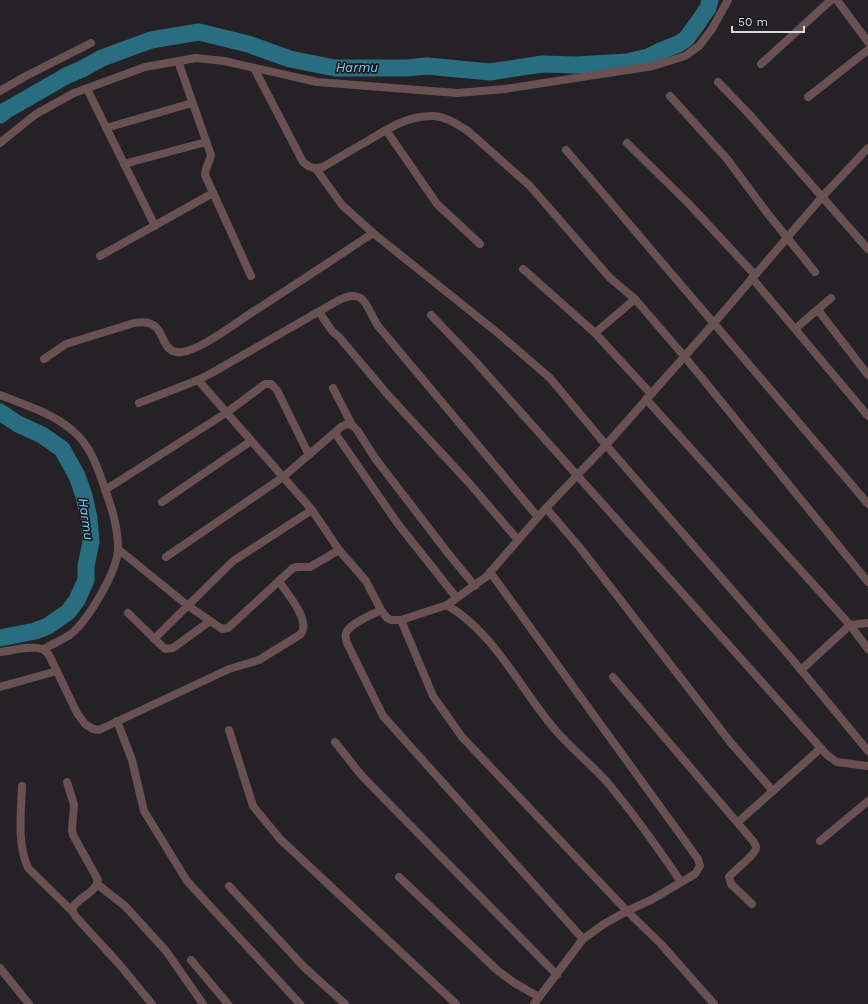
<svg xmlns="http://www.w3.org/2000/svg" width="868" height="1004" font-family="'Work Sans',sans-serif">
<rect width="100%" height="100%" fill="#242226"/>
<g fill="none" stroke-linecap="round" stroke-linejoin="round">
<!-- river -->
<g stroke="#296e80" stroke-width="17">
<path d="M 0,115 L 5,111 L 66,76 L 82,69 L 102,58 L 151,40 L 199,32 L 248,44 L 290,59 L 335,68 L 406,68 L 427,66 L 490,72 L 542,64 L 576,65 L 627,62 L 648,57 L 658,52 L 678,44 L 686,39 L 697,24 L 708,8 L 710,0"/>
<path d="M 0,412 L 18,424 L 42,435 L 62,449 L 77,476 L 84,496 L 89,518 L 91,542 L 86,566 L 86,580 L 77,600 L 68,612 L 48,626 L 35,631 L 0,638"/>
</g>
<!-- street -->
<g stroke="#695152" stroke-width="8">
<path d="M 837,0 L 868,42"/>
<path d="M 178,61 L 211,155 C 210,162 205,167 205,175 L 251,276"/>
<path d="M 761,64 L 831,0"/>
<path d="M 254,68 L 303,162 C 310,168 314,169 323,167 C 337,159 351,150 366,142 C 387,129 408,115 434,116 C 447,117 458,125 468,131 L 530,186 L 610,278 L 635,299 L 684,356 L 868,582"/>
<path d="M 718,82 L 749,114 L 868,249"/>
<path d="M 87,89 L 155,226"/>
<path d="M 0,91 L 24,77 L 91,43"/>
<path d="M 670,96 L 727,159 L 768,214 L 815,272"/>
<path d="M 808,97 L 868,50"/>
<path d="M 106,128 L 192,103"/>
<path d="M 386,130 L 437,204 L 480,244"/>
<path d="M 0,143 L 36,114 L 74,93 L 145,67 L 196,58 L 224,61 L 317,82 L 457,93 L 505,89 L 653,66 L 685,56 L 699,46 L 712,29 L 728,0"/>
<path d="M 627,143 L 689,204 L 755,275"/>
<path d="M 566,150 L 868,504"/>
<path d="M 124,164 L 206,142"/>
<path d="M 316,169 L 342,205 L 373,233 L 499,334 L 550,378 L 606,445 L 792,659 L 868,751"/>
<path d="M 100,256 L 213,193"/>
<path d="M 523,269 L 595,333 L 651,394"/>
<path d="M 752,278 L 868,416"/>
<path d="M 818,310 L 868,375"/>
<path d="M 319,312 L 332,331 L 339,337 L 388,395 L 470,484 L 518,540"/>
<path d="M 431,315 L 475,361 L 827,755 L 837,762 L 868,766"/>
<path d="M 795,329 L 831,298"/>
<path d="M 595,333 L 635,299"/>
<path d="M 44,359 L 66,344 L 134,323 C 171,316 155,355 182,352 C 198,351 234,325 248,315 C 290,288 331,261 373,233"/>
<path d="M 198,380 L 312,510 L 339,550 L 366,581 L 381,610"/>
<path d="M 333,388 L 352,425"/>
<path d="M 0,395 C 25,405 53,413 73,431 C 90,445 97,466 104,486 C 111,506 118,526 118,548 C 118,571 88,620 71,634 C 63,640 52,644 44,649"/>
<path d="M 646,399 L 850,625 L 868,649"/>
<path d="M 139,403 L 198,380 L 210,374 L 339,300 C 366,287 366,308 378,326 L 538,517"/>
<path d="M 335,433 L 398,524 L 456,597"/>
<path d="M 105,490 L 226,413 L 265,384 L 271,384 L 277,390 L 309,455"/>
<path d="M 162,502 L 251,441"/>
<path d="M 546,508 L 581,549 L 731,743 L 773,791"/>
<path d="M 118,549 L 187,605 L 222,629 L 228,628 L 293,568 L 297,567 L 310,567 L 339,550"/>
<path d="M 166,557 L 283,477 L 341,427 L 347,424 L 352,425 L 357,430 L 375,458 L 447,552 L 475,586"/>
<path d="M 490,572 L 698,859 L 700,866 L 695,874 L 651,900 L 627,911 L 604,924 L 583,939 L 534,1004"/>
<path d="M 447,605 C 494,633 518,685 552,726 C 568,746 590,763 607,782 C 634,814 658,848 681,882"/>
<path d="M 128,613 L 165,649 L 173,648 L 210,621"/>
<path d="M 401,620 L 433,696 L 462,737 L 627,911 L 661,944 L 714,1004"/>
<path d="M 154,639 L 233,561 L 312,510"/>
<path d="M 0,652 C 11,651 32,645 42,649 C 45,650 47,653 49,655 L 77,713 L 85,724 L 93,729 L 99,730 L 229,669 L 259,660 L 301,634 C 311,620 287,594 279,581"/>
<path d="M 801,670 L 850,625 L 868,623"/>
<path d="M 613,677 L 753,841 C 754,843 756,845 756,847 C 757,854 734,870 729,877 L 731,884 L 752,904"/>
<path d="M 0,687 L 57,671"/>
<path d="M 117,721 L 132,760 L 144,811 L 187,881 L 300,1004"/>
<path d="M 229,730 L 253,806 L 280,839 L 456,1004"/>
<path d="M 335,742 L 362,776 L 557,975"/>
<path d="M 67,782 L 74,805 L 72,830 L 73,835 L 98,880 C 96,893 79,897 73,907 L 73,912 L 76,917 L 119,964 L 152,1004"/>
<path d="M 22,786 C 21,814 17,843 28,868 L 73,912"/>
<path d="M 738,822 L 821,748"/>
<path d="M 820,841 L 868,801"/>
<path d="M 399,877 L 497,970 L 513,982 L 539,997"/>
<path d="M 97,884 L 125,906 L 166,951 L 203,1004"/>
<path d="M 229,886 L 304,967 L 345,1004"/>
<path d="M 583,939 L 383,716 L 347,643 C 346,639 344,635 347,631 C 353,622 372,615 381,610 L 387,618 L 391,620 L 401,620 L 447,605 L 486,577 L 546,508 L 606,445 L 714,323 L 822,197 L 868,148"/>
<path d="M 191,960 L 228,1004"/>
<path d="M 0,968 L 29,1004"/>
</g>
</g>
<g text-anchor="middle" dominant-baseline="central" stroke-width="3.5" stroke-linejoin="round" paint-order="stroke">
<!-- water labels -->
<g font-size="13" font-style="italic" fill="#6fd5f2" stroke="#1a181d">
<text x="357" y="67">Harmu</text>
<text transform="translate(86 519) rotate(82)">Harmu</text>
</g>
</g>
<!-- scale -->
<path d="M732 26v6h72v-6" fill="none" stroke="#d8d7da" stroke-width="2"/>
<text x="738" y="26" font-size="12" fill="#d8d7da" stroke="#1a181d" stroke-width="3" paint-order="stroke">50 m</text>
</svg>
